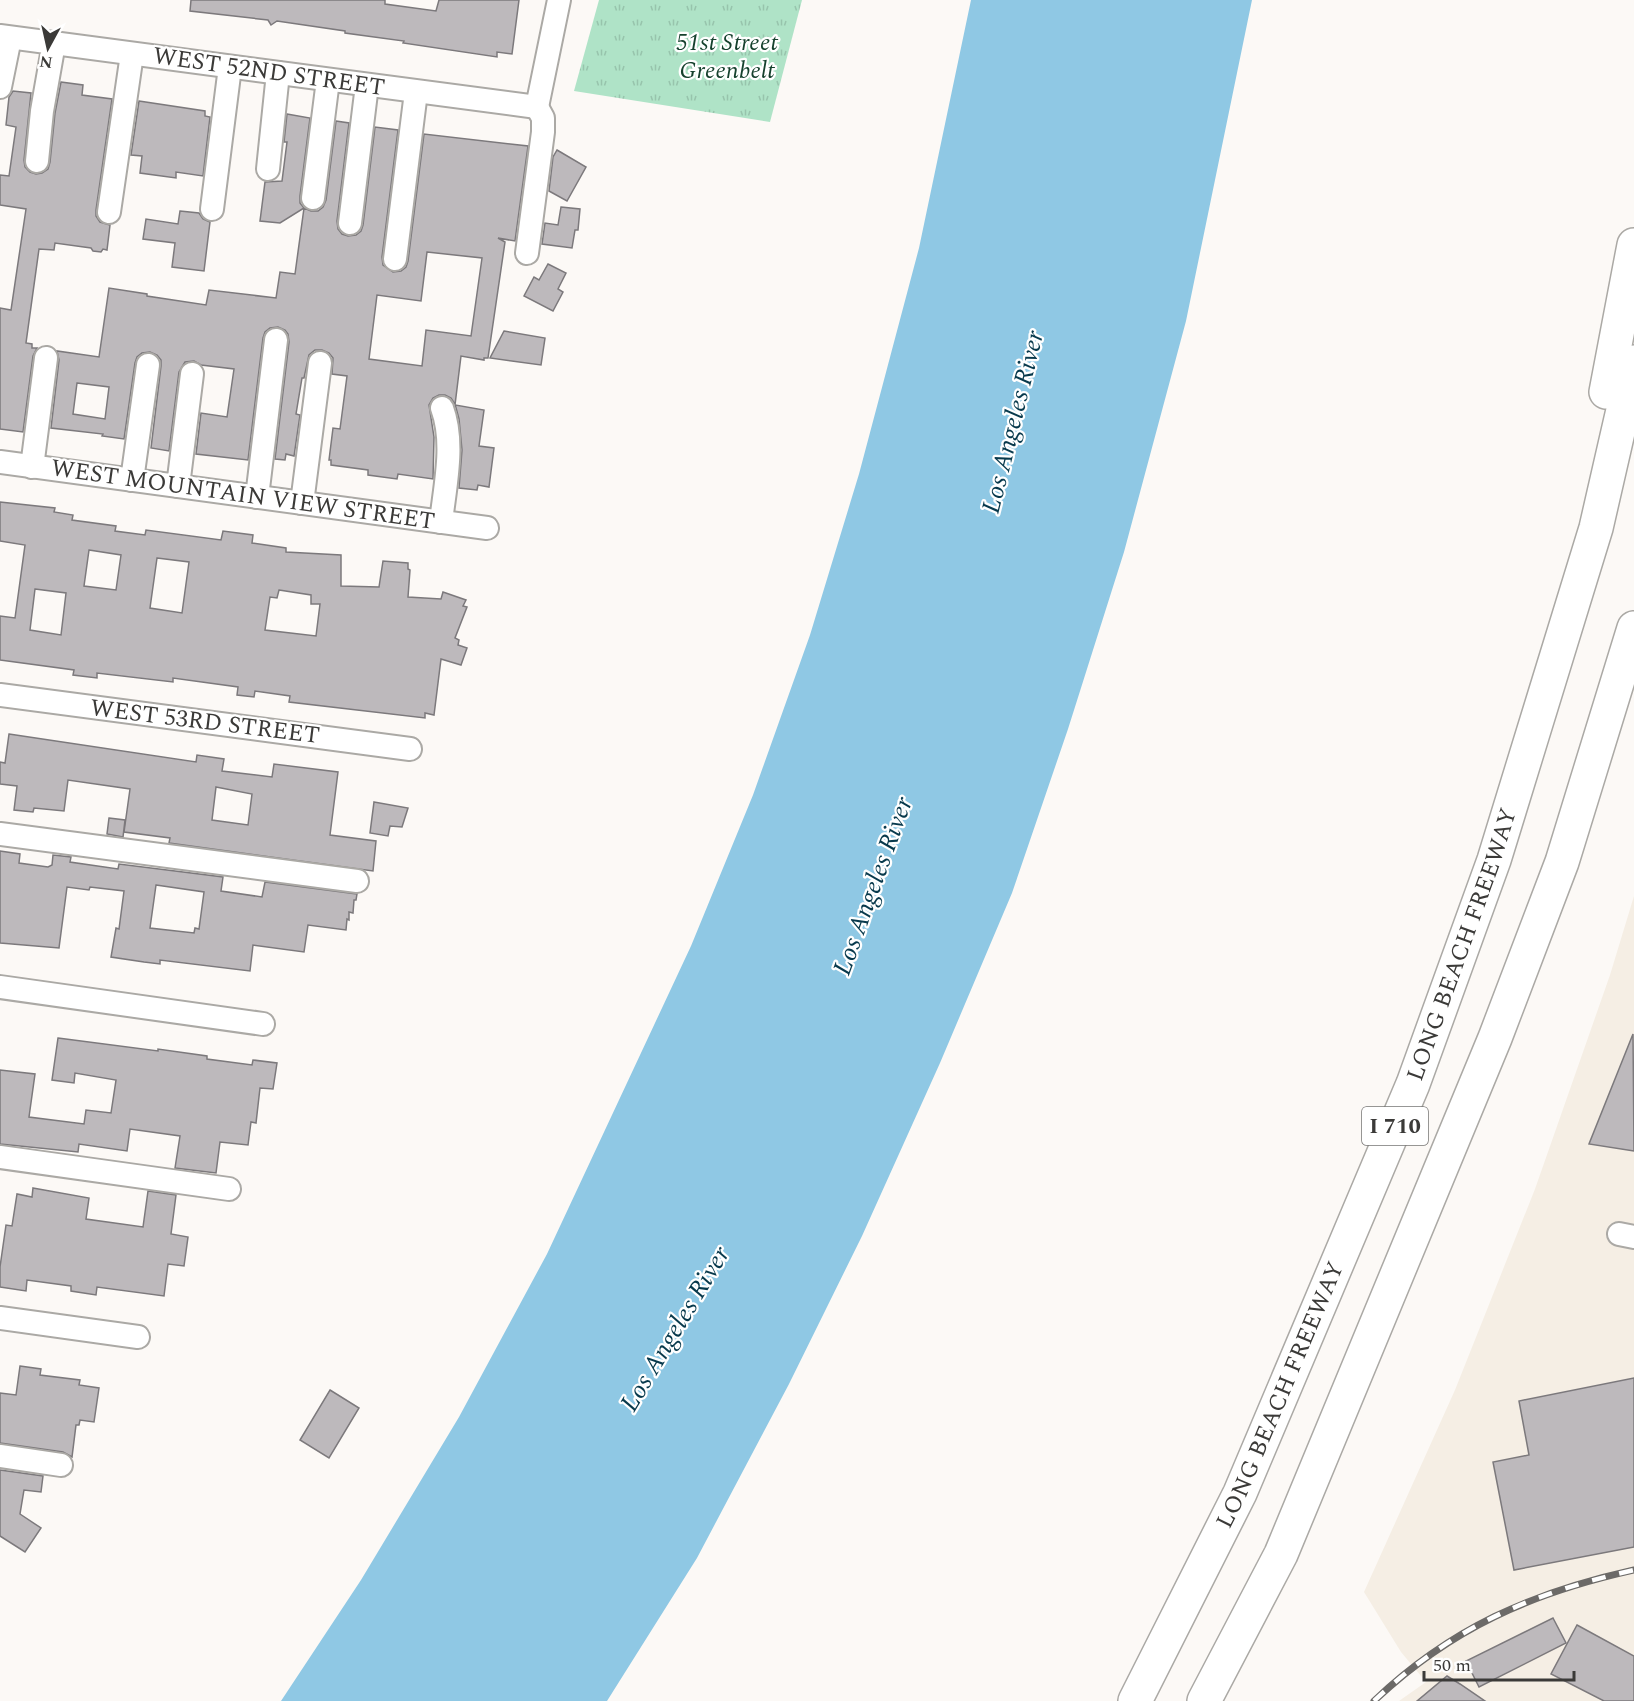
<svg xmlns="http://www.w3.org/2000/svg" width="1634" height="1701" font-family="Spectral,serif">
<defs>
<pattern id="grass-tufts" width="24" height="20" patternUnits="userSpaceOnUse" patternTransform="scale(1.5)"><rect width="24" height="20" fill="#afe3c7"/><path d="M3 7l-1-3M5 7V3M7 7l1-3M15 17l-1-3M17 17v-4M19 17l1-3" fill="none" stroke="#97c4ac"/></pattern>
</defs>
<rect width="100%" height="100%" fill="#fcf9f6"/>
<!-- built -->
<path fill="#f5eee4" d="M 1634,896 L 1634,1701 L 1399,1701 L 1426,1682 L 1401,1652 L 1364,1592 L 1455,1390 L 1535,1189 L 1610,975 Z"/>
<!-- grass -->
<path fill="url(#grass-tufts)" d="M 599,0 L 802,0 L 770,122 L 574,91 Z"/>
<!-- water -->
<path fill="#8fc8e4" d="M 971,0 L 1252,0 L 1186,321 L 1124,552 L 1068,729 L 1012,893 L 940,1063 L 862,1236 L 789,1384 L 697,1558 L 607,1701 L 281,1701 L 361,1580 L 459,1417 L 547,1254 L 691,946 L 753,795 L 810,635 L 859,474 L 919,248 Z"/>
<!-- building -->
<g fill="#bdb9bc" stroke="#7c797c" stroke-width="1.5" fill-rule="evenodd">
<path d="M 191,0 L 385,0 L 385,4 L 436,11 L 439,0 L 519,0 L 512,54 L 497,52 L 497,57 L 403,43 L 404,41 L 345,33 L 345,31 L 277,21 L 271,25 L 268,20 L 190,11 Z"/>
<path d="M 61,82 L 83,85 L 82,95 L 112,99 L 96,210 L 96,216 L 100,222 L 110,225 L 107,250 L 103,249 L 101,252 L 93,251 L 91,248 L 55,243 L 54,250 L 39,249 L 26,343 L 32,344 L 32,348 L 37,348 L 33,356 L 23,432 L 0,429 L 0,308 L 11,310 L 26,209 L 0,205 L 0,175 L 9,176 L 16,127 L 6,125 L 9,97 L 13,91 L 31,93 L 24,160 L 25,167 L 30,172 L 36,174 L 42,173 L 48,169 L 50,162 L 55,113 Z"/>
<path d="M 139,101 L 205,111 L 205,116 L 210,117 L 203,176 L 176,172 L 176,178 L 140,173 L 142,156 L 131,155 Z"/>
<path d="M 287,114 L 310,118 L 300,196 L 300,203 L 304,208 L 280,223 L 260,221 L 265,182 L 282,181 L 287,142 L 284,142 Z"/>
<path d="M 336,121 L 349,123 L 337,221 L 338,229 L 342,234 L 348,236 L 356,235 L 361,231 L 363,225 L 375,127 L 398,130 L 382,257 L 383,265 L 393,272 L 401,271 L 406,267 L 408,261 L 424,134 L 528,146 L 515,241 L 498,238 L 505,242 L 488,358 L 484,358 L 484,360 L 461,356 L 455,405 L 484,410 L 479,446 L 494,448 L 489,487 L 478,485 L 477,490 L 459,488 L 462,450 L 459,419 L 455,404 L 451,398 L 445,395 L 439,395 L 433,398 L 429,405 L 434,437 L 433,479 L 398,474 L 397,479 L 368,475 L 368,470 L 331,465 L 331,460 L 329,460 L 333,428 L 340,429 L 347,376 L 332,374 L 333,358 L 329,353 L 322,350 L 315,350 L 309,355 L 304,378 L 302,378 L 296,414 L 300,415 L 294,456 L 286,454 L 285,460 L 275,459 L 289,342 L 288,334 L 285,330 L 278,327 L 270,328 L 265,332 L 263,338 L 248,460 L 196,454 L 201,413 L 227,417 L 234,369 L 201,365 L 194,361 L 185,362 L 179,372 L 169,451 L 151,448 L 161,366 L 161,360 L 157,355 L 150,352 L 142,353 L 137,357 L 135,363 L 124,439 L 102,436 L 103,434 L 51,428 L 59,360 L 57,351 L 99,357 L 109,288 L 147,294 L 147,296 L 206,305 L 209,290 L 276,298 L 280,272 L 295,274 L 304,208 L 311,211 L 318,211 L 323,207 L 326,200 ZM 427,252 L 482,258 L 471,336 L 426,330 L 422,366 L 369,359 L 377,295 L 421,301 ZM 77,383 L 109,387 L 105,419 L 73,414 Z"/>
<path d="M 557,150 L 586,167 L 567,201 L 549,191 L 553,157 Z"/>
<path d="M 561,207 L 580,209 L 578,230 L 575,230 L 572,248 L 542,244 L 545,223 L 558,225 Z"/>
<path d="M 180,211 L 199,213 L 203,219 L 210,222 L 204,271 L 172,267 L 175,243 L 143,239 L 146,219 L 178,224 Z"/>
<path d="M 548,264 L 566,273 L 558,289 L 563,292 L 553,311 L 524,296 L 534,277 L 539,280 Z"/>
<path d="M 504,331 L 545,338 L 541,365 L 490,358 Z"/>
<path d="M 0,502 L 55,508 L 54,512 L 73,515 L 72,520 L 116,526 L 115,531 L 145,535 L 146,530 L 221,540 L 223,531 L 253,535 L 252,543 L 286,548 L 286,552 L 341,555 L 341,586 L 379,587 L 383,561 L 408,563 L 408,569 L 410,570 L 408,597 L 441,599 L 443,592 L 466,600 L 463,606 L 467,607 L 455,638 L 459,640 L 458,645 L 467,648 L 461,665 L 441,659 L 434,715 L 425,713 L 425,718 L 289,702 L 290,696 L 255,691 L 254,697 L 237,695 L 238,687 L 173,678 L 173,682 L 97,673 L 97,678 L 73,675 L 74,670 L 0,660 L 0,616 L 15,618 L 25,545 L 0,541 ZM 89,550 L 121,555 L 116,590 L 84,586 ZM 157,558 L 189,562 L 182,613 L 150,608 ZM 35,589 L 66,593 L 61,635 L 30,630 ZM 279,590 L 311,595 L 311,604 L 320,604 L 316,636 L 265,630 L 270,597 L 277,598 Z"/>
<path d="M 9,734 L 196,762 L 197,755 L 224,759 L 222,771 L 272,777 L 274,764 L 338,772 L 330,835 L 376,841 L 373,871 L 169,843 L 170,838 L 124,832 L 130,789 L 68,780 L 64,811 L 34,808 L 33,812 L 14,810 L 17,786 L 0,784 L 0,762 L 5,763 ZM 216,787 L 252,794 L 248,825 L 212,820 Z"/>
<path d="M 374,802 L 408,808 L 402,827 L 390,826 L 388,836 L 370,833 Z"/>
<path d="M 109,818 L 125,820 L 123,837 L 107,834 Z"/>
<path d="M 0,851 L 20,854 L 19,863 L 48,867 L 52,865 L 53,855 L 71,857 L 70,862 L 118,869 L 119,864 L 223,877 L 221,891 L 262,897 L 265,882 L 357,894 L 356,900 L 354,900 L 353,913 L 349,912 L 349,920 L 347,919 L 346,930 L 308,925 L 304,952 L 253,945 L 250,971 L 160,960 L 160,964 L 144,962 L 111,957 L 116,928 L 119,929 L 124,891 L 90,887 L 89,890 L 67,887 L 59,948 L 0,943 ZM 156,885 L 204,892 L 199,929 L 195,928 L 194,933 L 150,928 Z"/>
<path d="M 1633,1034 L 1634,1151 L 1589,1144 Z"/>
<path d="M 58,1038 L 158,1051 L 158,1049 L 207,1056 L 207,1059 L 252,1065 L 253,1060 L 277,1063 L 273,1089 L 260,1088 L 256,1123 L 251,1122 L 248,1145 L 220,1142 L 216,1173 L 175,1168 L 180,1136 L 130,1129 L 127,1151 L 79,1144 L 78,1152 L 0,1144 L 0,1070 L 35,1074 L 29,1117 L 84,1124 L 86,1110 L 111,1113 L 116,1080 L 75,1073 L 74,1083 L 52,1080 Z"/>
<path d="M 33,1188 L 89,1198 L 86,1219 L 143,1227 L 148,1191 L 176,1195 L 171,1234 L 188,1237 L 184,1266 L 168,1264 L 164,1296 L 97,1287 L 96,1295 L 71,1291 L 71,1286 L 27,1280 L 26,1291 L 0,1287 L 0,1267 L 6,1225 L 12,1226 L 17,1194 L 32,1197 Z"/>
<path d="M 20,1366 L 41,1369 L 40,1375 L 80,1380 L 79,1385 L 99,1388 L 94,1422 L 80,1420 L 79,1425 L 76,1425 L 72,1457 L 63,1452 L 0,1443 L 0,1393 L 16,1395 Z"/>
<path d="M 1634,1378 L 1634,1547 L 1514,1570 L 1493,1462 L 1529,1455 L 1519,1401 Z"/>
<path d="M 330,1390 L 359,1408 L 329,1458 L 300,1440 Z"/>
<path d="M 0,1470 L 43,1476 L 41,1492 L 24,1490 L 20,1514 L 41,1528 L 25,1552 L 0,1536 Z"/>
<path d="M 1553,1618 L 1566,1643 L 1479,1687 L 1466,1661 Z"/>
<path d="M 1577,1625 L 1634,1656 L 1634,1701 L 1604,1701 L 1551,1674 Z"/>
<path d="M 1447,1676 L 1460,1684 L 1485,1701 L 1417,1701 Z"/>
</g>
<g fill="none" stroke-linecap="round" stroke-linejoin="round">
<defs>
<g id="minor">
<path d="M 0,36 L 537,107"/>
<path d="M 0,87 L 10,38"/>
<path d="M 537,107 L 559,0"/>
<path d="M 37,161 L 42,111 L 54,43"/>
<path d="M 268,169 L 278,73"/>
<path d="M 313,198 L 328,80"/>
<path d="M 212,209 L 230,67"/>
<path d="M 109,212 L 132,54"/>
<path d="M 350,223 L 367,85"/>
<path d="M 527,253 L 543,132 L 543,118 L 537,107"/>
<path d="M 395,259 L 416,92"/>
<path d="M 0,462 L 487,528"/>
<path d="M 32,467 L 46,358"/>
<path d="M 132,480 L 148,365"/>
<path d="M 178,486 L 192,374"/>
<path d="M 257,497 L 276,340"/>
<path d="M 302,503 L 320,363"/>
<path d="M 441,522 C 445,485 455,443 442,408"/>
<path d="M 0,695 L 410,749"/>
<path d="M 0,834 L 357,881"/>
<path d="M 0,987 L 263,1024"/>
<path d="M 0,1157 L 229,1189"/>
<path d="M 1619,1234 L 1634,1237"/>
<path d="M 0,1318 L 138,1337"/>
<path d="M 0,1456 L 61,1465"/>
</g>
<g id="highway">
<path d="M 1606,392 L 1634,245"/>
<path id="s1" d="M 1135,1701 L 1240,1493 L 1413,1084 L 1494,860 L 1596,528 L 1634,362"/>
<path d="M 1204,1701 L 1281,1554 L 1495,1038 L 1562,862 L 1634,628"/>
</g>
</defs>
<!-- minor casing -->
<use href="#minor" stroke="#aba9a5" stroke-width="26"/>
<!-- highway casing -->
<use href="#highway" stroke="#aba9a5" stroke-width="36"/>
<!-- minor -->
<use href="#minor" stroke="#fff" stroke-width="22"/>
<!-- highway -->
<use href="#highway" stroke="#fff" stroke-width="33"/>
<defs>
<path id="rail" d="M 1374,1701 C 1451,1628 1531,1593 1634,1570"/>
</defs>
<!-- rail casing -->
<use href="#rail" stroke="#6c6a68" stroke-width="7"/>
<!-- rail -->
<use href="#rail" stroke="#fff" stroke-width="4.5" stroke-dasharray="14" stroke-linecap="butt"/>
</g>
<g text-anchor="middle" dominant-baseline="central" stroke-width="4.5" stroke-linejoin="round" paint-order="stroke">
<!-- shield labels -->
<rect fill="#fff" stroke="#767574" stroke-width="1.5" x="1362" y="1107" width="66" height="38" rx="4.5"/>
<g font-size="22" font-weight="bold" fill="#3b3a38">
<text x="1395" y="1126">I 710</text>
</g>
<!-- park labels -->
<g font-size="24" font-style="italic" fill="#15412d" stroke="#fff">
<text x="727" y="43">51st Street<tspan x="727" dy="28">Greenbelt</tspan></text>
</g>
<!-- street labels -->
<g font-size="24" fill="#3b3a38" stroke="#fff">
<text transform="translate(269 72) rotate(8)">WEST 52ND STREET</text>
<text transform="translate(243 495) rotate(8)">WEST MOUNTAIN VIEW STREET</text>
<text transform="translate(205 722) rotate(7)">WEST 53RD STREET</text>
<text stroke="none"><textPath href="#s1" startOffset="825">LONG BEACH FREEWAY</textPath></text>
<text stroke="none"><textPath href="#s1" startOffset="339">LONG BEACH FREEWAY</textPath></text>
</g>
<!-- water labels -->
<g font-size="26" font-style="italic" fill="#07394c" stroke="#fff">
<text transform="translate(1013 422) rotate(-76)">Los Angeles River</text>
<text transform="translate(873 886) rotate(-70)">Los Angeles River</text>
<text transform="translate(675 1329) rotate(-59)">Los Angeles River</text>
</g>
</g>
<!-- north arrow -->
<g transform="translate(48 48) rotate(188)" stroke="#ffffff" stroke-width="4.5" paint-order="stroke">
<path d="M0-4.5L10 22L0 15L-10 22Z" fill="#3b3a38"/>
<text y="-9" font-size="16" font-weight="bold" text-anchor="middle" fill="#3b3a38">N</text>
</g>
<!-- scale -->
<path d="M1424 1671v9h150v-9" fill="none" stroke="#3b3a38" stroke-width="3"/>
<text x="1433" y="1671" font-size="18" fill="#3b3a38" stroke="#ffffff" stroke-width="4.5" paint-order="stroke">50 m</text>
</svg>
